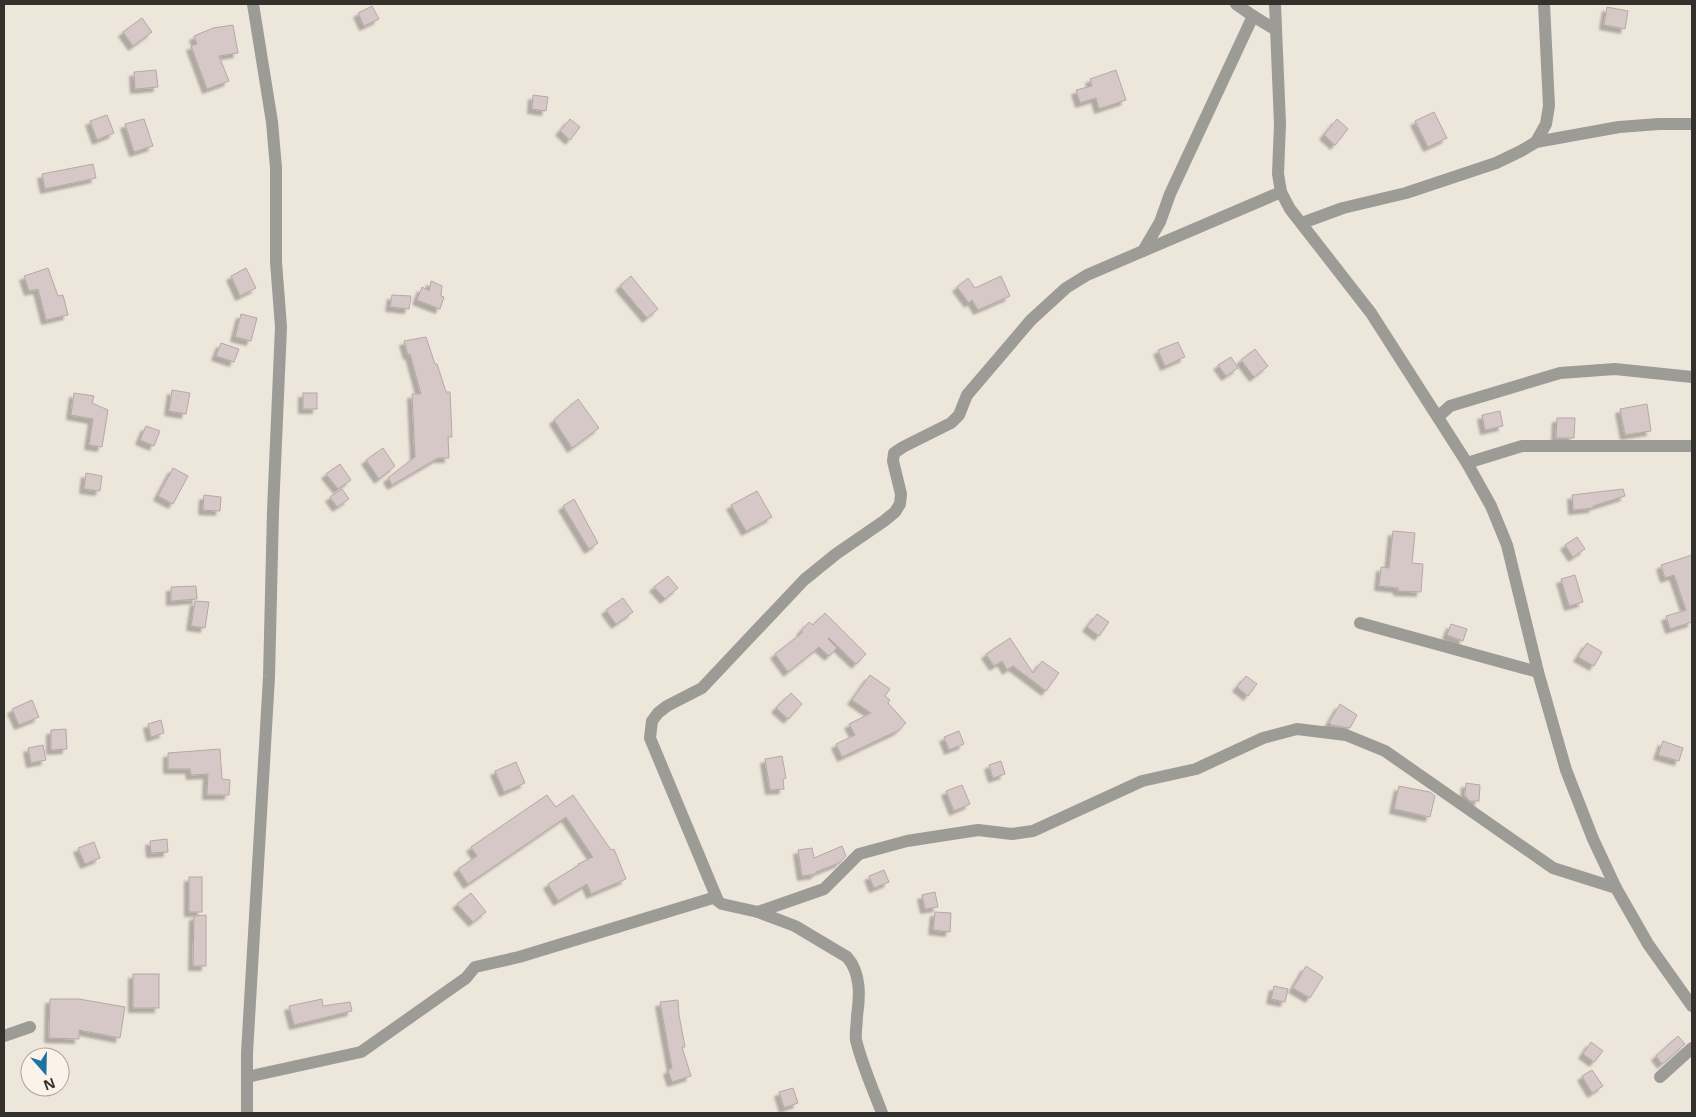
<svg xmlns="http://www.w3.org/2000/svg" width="1696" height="1117" font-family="'Open Sans',sans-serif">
<defs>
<filter id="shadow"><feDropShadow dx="-4.5" dy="4.5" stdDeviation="1" flood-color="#0004"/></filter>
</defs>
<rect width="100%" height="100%" fill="#ede6db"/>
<!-- building -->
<g fill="#d6c8c7" stroke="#b5a8a6" filter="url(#shadow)">
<path d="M 372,6 L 379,19 L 364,26 L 358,13 Z"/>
<path d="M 1607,7 L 1628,11 L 1625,29 L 1604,25 Z"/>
<path d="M 142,18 L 152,32 L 133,46 L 123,32 Z"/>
<path d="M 233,25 L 238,53 L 219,56 L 229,81 L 207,89 L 191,46 L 197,44 L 194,36 L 213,28 Z"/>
<path d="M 156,70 L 158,87 L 135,89 L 134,72 Z"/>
<path d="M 1116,70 L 1126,100 L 1099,109 L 1096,98 L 1080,103 L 1076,90 L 1092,86 L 1090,79 Z"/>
<path d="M 533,95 L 548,97 L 546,111 L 532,109 Z"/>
<path d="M 1434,112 L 1447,138 L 1428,147 L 1415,121 Z"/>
<path d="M 107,115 L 114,133 L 97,140 L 90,121 Z"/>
<path d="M 144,119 L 153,146 L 134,152 L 125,124 Z"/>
<path d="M 570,119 L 580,127 L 570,140 L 560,131 Z"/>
<path d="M 1337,119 L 1348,129 L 1335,145 L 1324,135 Z"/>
<path d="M 93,164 L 96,178 L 45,189 L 42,174 Z"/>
<path d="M 48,268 L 58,296 L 63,295 L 68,315 L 46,320 L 38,289 L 29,291 L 24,276 Z"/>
<path d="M 246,268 L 256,288 L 240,296 L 231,276 Z"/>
<path d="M 631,276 L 658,309 L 647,318 L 620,286 Z"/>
<path d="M 1001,276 L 1010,296 L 978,310 L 972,300 L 969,303 L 957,287 L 968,278 L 975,288 Z"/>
<path d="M 431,281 L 442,286 L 441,296 L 444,297 L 440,309 L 417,300 L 422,287 L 429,291 Z"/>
<path d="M 392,295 L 411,296 L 409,309 L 390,307 Z"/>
<path d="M 241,314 L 257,318 L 251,341 L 235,337 Z"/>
<path d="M 426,337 L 435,364 L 437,364 L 446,392 L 450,392 L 452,437 L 448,437 L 449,458 L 438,458 L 392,485 L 388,478 L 415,457 L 412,394 L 421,394 L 410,354 L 408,355 L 404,341 Z"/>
<path d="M 1178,342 L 1185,357 L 1165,366 L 1158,350 Z"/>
<path d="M 221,343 L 239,349 L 234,362 L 216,356 Z"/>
<path d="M 1255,349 L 1268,366 L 1254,377 L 1241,360 Z"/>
<path d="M 1231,357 L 1238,368 L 1226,376 L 1218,365 Z"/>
<path d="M 172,390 L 190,393 L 186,414 L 169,411 Z"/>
<path d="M 74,393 L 94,396 L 92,403 L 108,410 L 102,447 L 89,445 L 93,419 L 71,415 Z"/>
<rect x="303" y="393" width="14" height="16"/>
<path d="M 578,399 L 599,428 L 572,448 L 554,420 Z"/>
<path d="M 1647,404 L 1651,431 L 1625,435 L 1620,409 Z"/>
<path d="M 1500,411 L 1503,426 L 1485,430 L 1482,415 Z"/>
<path d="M 1557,418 L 1575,418 L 1574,438 L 1556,438 Z"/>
<path d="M 146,426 L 160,431 L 154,446 L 140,440 Z"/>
<path d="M 383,448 L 395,466 L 379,479 L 366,460 Z"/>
<path d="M 340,464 L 351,480 L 338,489 L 326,474 Z"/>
<path d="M 173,468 L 188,476 L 173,504 L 158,496 Z"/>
<path d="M 86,473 L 102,476 L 100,491 L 84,489 Z"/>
<path d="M 342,489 L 349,499 L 337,507 L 330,497 Z"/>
<path d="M 1623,489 L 1625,496 L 1593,506 L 1593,508 L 1573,510 L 1572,495 Z"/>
<path d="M 757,491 L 772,517 L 746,531 L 731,505 Z"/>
<path d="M 204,495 L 221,497 L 220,511 L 203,510 Z"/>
<path d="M 574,499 L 598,543 L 589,549 L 563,506 Z"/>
<path d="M 1393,531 L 1415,533 L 1412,563 L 1423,564 L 1421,592 L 1398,591 L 1398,588 L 1379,586 L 1381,567 L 1389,568 Z"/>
<path d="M 1577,537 L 1585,549 L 1573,557 L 1565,545 Z"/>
<path d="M 1692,555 L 1692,622 L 1670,629 L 1666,616 L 1686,610 L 1674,575 L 1665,578 L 1661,565 Z"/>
<path d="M 1575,575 L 1583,602 L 1569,606 L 1561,579 Z"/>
<path d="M 668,576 L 678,588 L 665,599 L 654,587 Z"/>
<path d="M 196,586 L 197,599 L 171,601 L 171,587 Z"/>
<path d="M 623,598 L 633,612 L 616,624 L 606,610 Z"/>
<path d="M 195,601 L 209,602 L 205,628 L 191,626 Z"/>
<path d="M 825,613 L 866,654 L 856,664 L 829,638 L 828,639 L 837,648 L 829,656 L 819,647 L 788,672 L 775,654 L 803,632 L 801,631 L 809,622 L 813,625 Z"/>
<path d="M 1097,614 L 1109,622 L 1099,636 L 1087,627 Z"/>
<path d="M 1451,624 L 1467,629 L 1463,641 L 1447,635 Z"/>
<path d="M 1010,638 L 1033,673 L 1042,661 L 1059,673 L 1046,691 L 1013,666 L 1007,670 L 1002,661 L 994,666 L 986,654 Z"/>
<path d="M 1587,643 L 1602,652 L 1594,666 L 1578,657 Z"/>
<path d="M 870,675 L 890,689 L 885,696 L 890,700 L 888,703 L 906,723 L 899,730 L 842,757 L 836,744 L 855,735 L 849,724 L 871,713 L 852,700 Z"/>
<path d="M 1246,676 L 1257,684 L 1248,696 L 1237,687 Z"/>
<path d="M 791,693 L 802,704 L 788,719 L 776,708 Z"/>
<path d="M 32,700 L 39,717 L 19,725 L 12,709 Z"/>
<path d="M 1340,704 L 1357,715 L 1350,728 L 1332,725 L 1329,723 Z"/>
<path d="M 161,720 L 164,733 L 151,737 L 148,724 Z"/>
<path d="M 66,729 L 67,749 L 51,750 L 51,730 Z"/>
<path d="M 959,731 L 964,744 L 949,750 L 944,737 Z"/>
<path d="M 1663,741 L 1683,748 L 1679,761 L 1658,755 Z"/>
<path d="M 43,745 L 46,760 L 31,763 L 28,748 Z"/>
<path d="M 220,749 L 222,779 L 230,780 L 229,795 L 207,795 L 208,774 L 191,775 L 190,769 L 168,769 L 168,753 Z"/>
<path d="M 782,756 L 786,778 L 783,779 L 784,789 L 770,790 L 765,759 Z"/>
<path d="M 1001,761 L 1005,774 L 993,778 L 989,765 Z"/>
<path d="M 516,762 L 525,783 L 504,792 L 495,771 Z"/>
<path d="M 1466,783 L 1480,785 L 1479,801 L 1470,801 L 1465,796 Z"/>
<path d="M 962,785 L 970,804 L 954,811 L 946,791 Z"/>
<path d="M 1399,786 L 1430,792 L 1435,796 L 1430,817 L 1394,809 Z"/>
<path d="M 547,795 L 556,807 L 573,795 L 611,850 L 614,849 L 626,879 L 591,894 L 587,884 L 558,901 L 548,884 L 579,865 L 578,864 L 593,857 L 566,817 L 468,884 L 458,869 L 477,856 L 471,847 Z"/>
<path d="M 167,839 L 168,852 L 151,853 L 150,841 Z"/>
<path d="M 94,842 L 100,858 L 85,864 L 78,848 Z"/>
<path d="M 842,846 L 846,856 L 839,863 L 816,872 L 816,874 L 802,876 L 798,850 L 812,848 L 814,858 Z"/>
<path d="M 884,870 L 889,882 L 874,888 L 869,876 Z"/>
<rect x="189" y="877" width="13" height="35"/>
<path d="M 935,892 L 938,907 L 925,909 L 922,895 Z"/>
<path d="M 471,893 L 486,912 L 473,922 L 457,904 Z"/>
<path d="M 935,912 L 951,913 L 950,932 L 933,930 Z"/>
<path d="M 206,915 L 206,966 L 193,966 L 194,916 Z"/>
<path d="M 1306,966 L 1323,977 L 1310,998 L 1293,988 Z"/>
<rect x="133" y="974" width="26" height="34"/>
<path d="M 1274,986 L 1288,989 L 1285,1002 L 1271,999 Z"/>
<path d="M 50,999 L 79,999 L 125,1007 L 120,1038 L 79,1030 L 79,1039 L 49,1038 Z"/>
<path d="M 322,999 L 323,1006 L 350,1002 L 352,1011 L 294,1025 L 289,1006 Z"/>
<path d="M 678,1000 L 679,1015 L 685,1047 L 682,1047 L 691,1076 L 672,1082 L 668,1070 L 672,1068 L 660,1002 Z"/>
<path d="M 1678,1036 L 1685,1044 L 1662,1064 L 1656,1056 Z"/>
<path d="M 1591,1042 L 1603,1051 L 1594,1062 L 1583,1054 Z"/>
<path d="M 1592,1070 L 1603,1086 L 1592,1093 L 1582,1076 Z"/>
<path d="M 793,1088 L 798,1103 L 784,1108 L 779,1092 Z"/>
</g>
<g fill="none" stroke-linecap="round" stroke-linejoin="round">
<!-- minor -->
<g stroke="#9d9b96" stroke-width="12">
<path d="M 1236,4 L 1253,16 L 1276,30"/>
<path d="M 1275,4 L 1280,124 L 1278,174 L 1281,192 L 1290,209 L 1371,313 L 1467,463 L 1491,506 L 1507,545 L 1538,672 L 1566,770 L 1593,839 L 1616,888 L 1648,944 L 1692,1006"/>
<path d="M 1536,142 L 1546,124 L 1549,106 L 1544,4"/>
<path d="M 1302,223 L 1343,208 L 1406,193 L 1496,163 L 1521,151 L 1536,142 L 1619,127 L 1659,124 L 1692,124"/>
<path d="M 1143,251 L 1160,222 L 1170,194 L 1253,16"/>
<path d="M 1438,417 L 1450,406 L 1560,373 L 1615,369 L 1692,377"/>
<path d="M 1467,463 L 1522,446 L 1692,446"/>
<path d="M 1360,623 L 1538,672"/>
<path d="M 758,912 L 824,889 L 859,854 L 907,841 L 978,830 L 1012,834 L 1033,831 L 1142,781 L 1196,769 L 1263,738 L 1297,729 L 1346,735 L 1385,751 L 1553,868 L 1616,888"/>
<path d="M 4,1036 L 30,1027"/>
<path d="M 247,1077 L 361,1052 L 466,978 L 475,967 L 519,957 L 716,897"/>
<path d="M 1660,1077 L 1692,1048"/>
<path d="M 247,1113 L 247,1053 L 269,677 L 273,511 L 281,327 L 276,262 L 276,168 L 272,122 L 253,4"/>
<path d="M 882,1113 C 873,1089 862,1065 856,1040 C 855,1032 857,1024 857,1016 C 860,996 861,973 847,957 L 795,926 L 758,912 L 722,904 L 718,901 L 650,738 L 652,721 L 658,713 L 667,706 L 702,688 L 804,580 L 836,554 L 884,521 L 895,512 L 900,504 L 901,494 L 893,461 L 894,453 L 903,447 L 951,423 L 959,415 L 967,395 L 1031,320 L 1066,288 L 1087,275 L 1281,192"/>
</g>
</g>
<!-- border -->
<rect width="1696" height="1117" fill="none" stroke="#34312d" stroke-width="10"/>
<!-- north arrow -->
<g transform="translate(45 1072) rotate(160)"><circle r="24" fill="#fbf3e9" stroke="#aba59e"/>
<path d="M0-4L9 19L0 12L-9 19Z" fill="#1d72a2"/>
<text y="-8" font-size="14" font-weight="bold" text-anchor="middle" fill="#34312d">N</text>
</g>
</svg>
